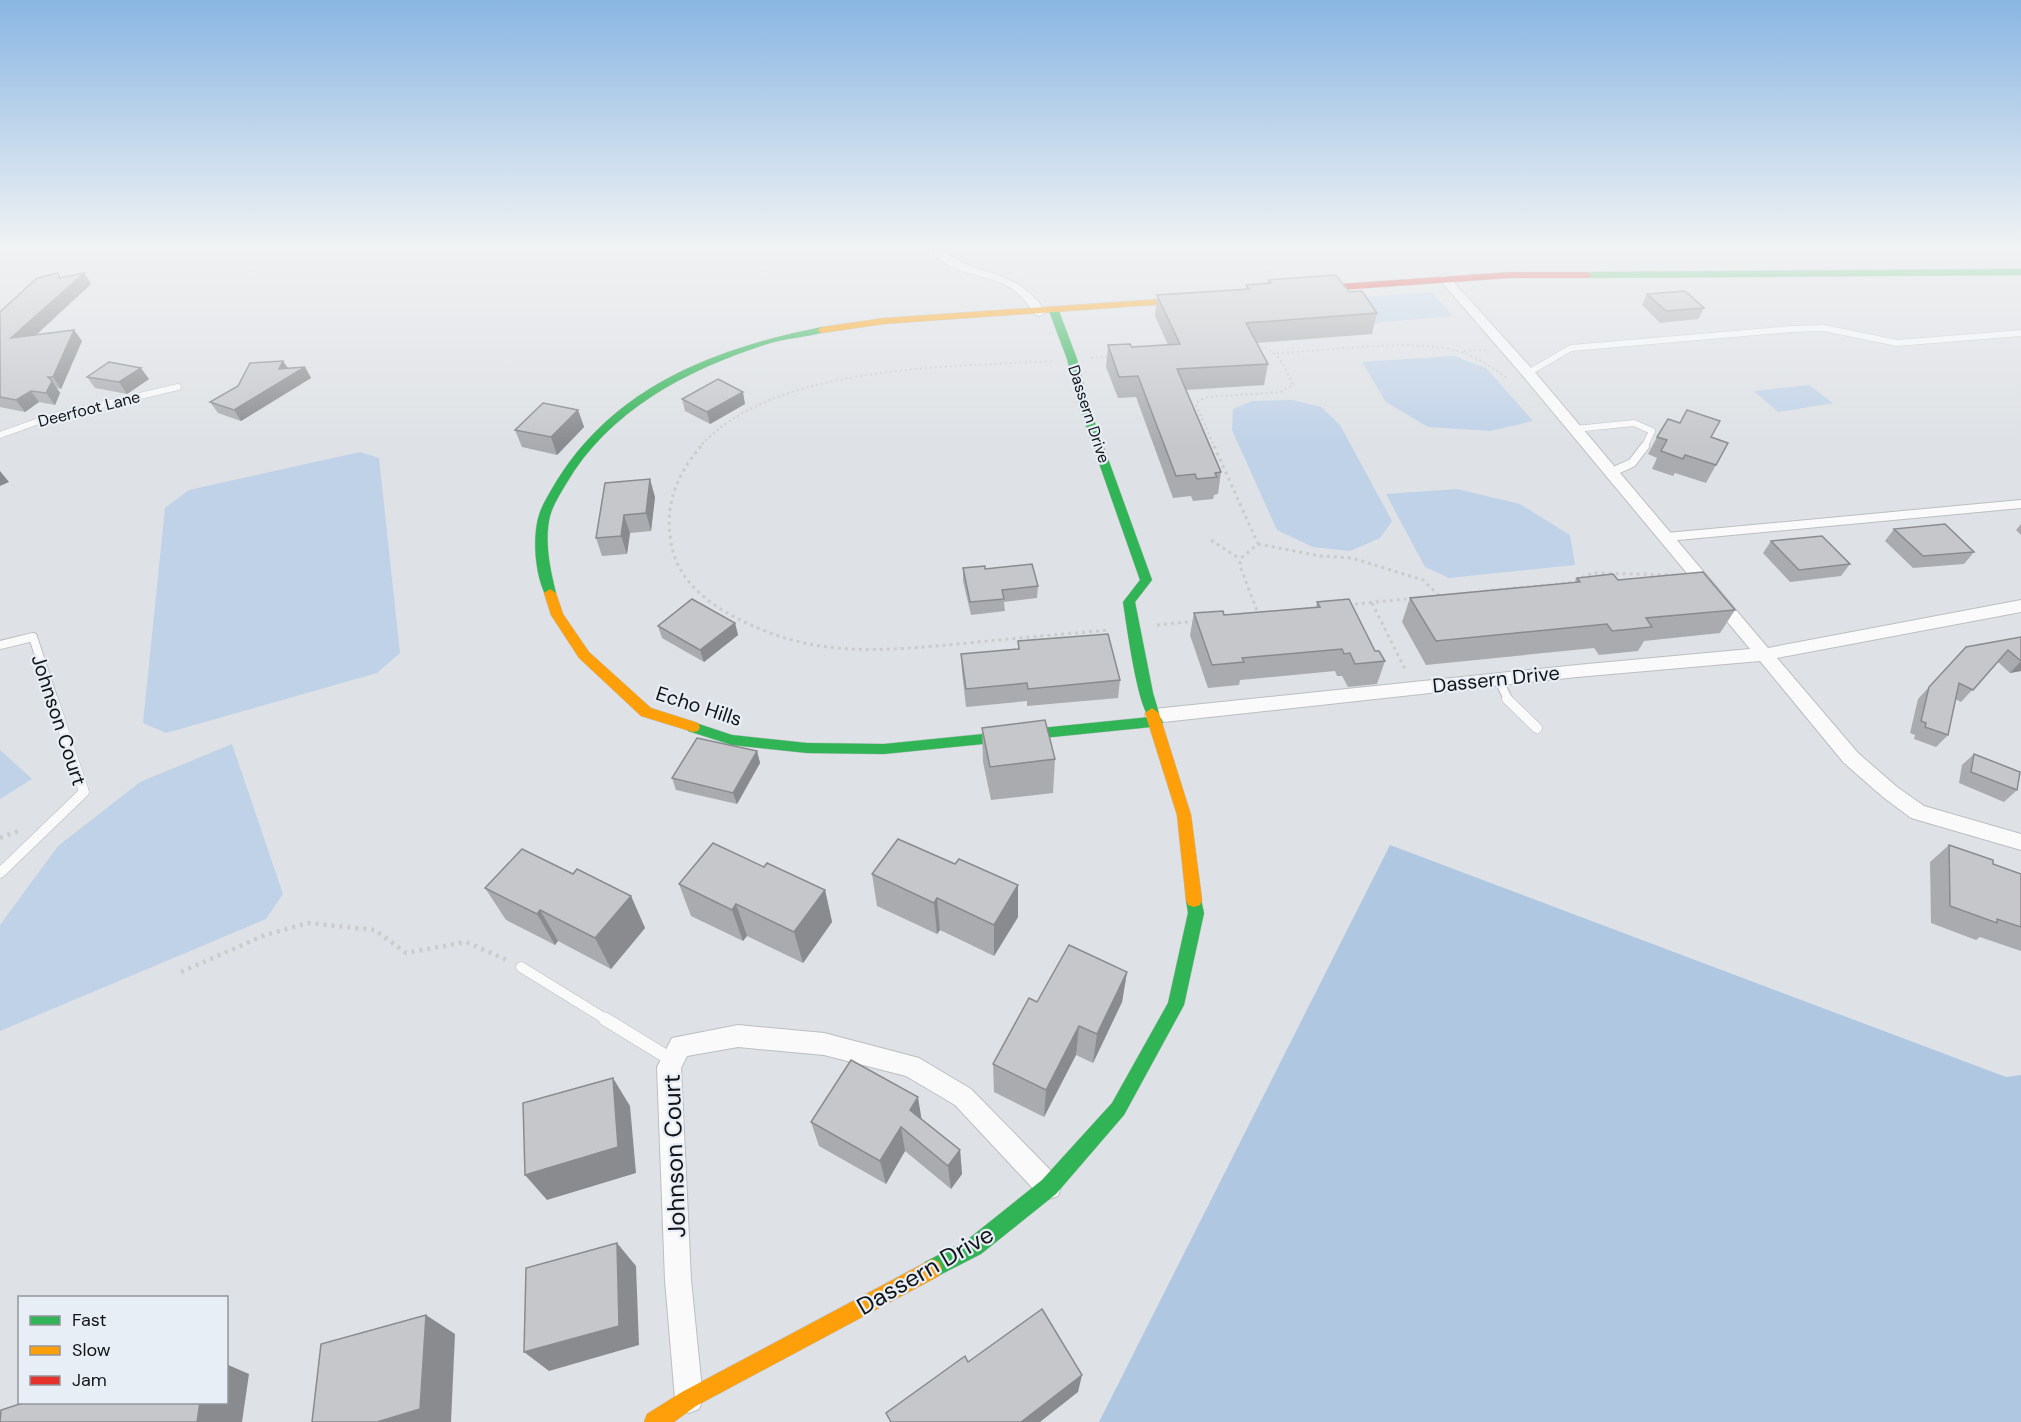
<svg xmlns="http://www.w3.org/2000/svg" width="2021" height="1422" font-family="'DM Sans',sans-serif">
<rect width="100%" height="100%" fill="#dee1e5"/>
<!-- green -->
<g fill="#c0d2e8">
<path d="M 1432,292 L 1452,316 L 1372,323 L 1354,298 Z"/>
<path d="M 1454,356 L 1486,368 L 1533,421 L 1490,431 L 1428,427 L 1386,402 L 1362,362 Z"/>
<path d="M 1809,385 L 1833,403 L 1778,412 L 1754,391 Z"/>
<path d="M 1292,400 L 1321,407 L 1340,425 L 1392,521 L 1380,538 L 1350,551 L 1313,547 L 1277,530 L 1232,430 L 1233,409 L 1252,401 Z"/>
<path d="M 360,452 L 379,458 L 400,653 L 377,673 L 166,733 L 143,723 L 165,508 L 189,490 Z"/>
<path d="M 1457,489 L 1520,504 L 1570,535 L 1575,565 L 1449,578 L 1425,567 L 1386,494 Z"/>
<path d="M 232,744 L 283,894 L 266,919 L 0,1031 L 0,925 L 58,846 L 140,782 Z"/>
<path d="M 0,750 L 32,779 L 0,799 Z"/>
</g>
<!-- forest -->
<path fill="#b0c7e2" d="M 1390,845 L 2006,1077 L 2021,1075 L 2021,1422 L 1099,1422 Z"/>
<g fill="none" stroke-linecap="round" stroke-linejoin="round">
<defs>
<g id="lane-far3">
<path d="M 1528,373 L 1571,348 L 1791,329 L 1824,328 L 1897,343 L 2021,333"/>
<path d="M 1575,429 L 1634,423 L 1652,431 L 1644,448"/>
<path d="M 0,435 L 50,417 L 178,387"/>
</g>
<g id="lane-far2">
<path d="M 1612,472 L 1632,463 L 1645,446"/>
<path d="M 1667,537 L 2021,504"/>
<path d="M 0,645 L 33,637 L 54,701"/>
<path d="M 1498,679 L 1509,701"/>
</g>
<g id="lane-far1">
<path d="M 1507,699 L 1537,728"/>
<path d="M 0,873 L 84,792 L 53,699"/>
<path d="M 521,967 L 607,1020"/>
</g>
<path id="lane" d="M 605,1019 L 672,1060"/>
<g id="street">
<path d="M 936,246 L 948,246 L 946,253 C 986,281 1014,266 1046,312 L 1040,316 L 1036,315 C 1029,306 1023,297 1014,290 C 990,273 955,277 934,254 Z"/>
<path d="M 1444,274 L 1448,276 L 1533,370 L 1768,648 L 2021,600 L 2021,612 L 1777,658 L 1858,753 L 1897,787 L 1924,806 L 2021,834 L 2021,850 L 1911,818 L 1883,797 L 1844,763 L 1760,661 L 1577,677 L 1154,723 L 1148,721 L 1145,716 L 1148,711 L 1154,709 L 1577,665 L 1750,649 L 1523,376 L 1440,280 L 1438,278 Z"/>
<path d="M 738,1025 L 824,1033 L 919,1058 L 971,1089 L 1058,1178 L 1061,1187 L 1058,1196 L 1049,1199 L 1040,1196 L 955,1105 L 906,1076 L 824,1055 L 738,1047 L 687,1056 L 681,1068 L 691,1280 L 703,1399 L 699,1409 L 689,1413 L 679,1409 L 675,1399 L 665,1280 L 657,1067 L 672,1038 Z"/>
</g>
<g id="fast">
<path d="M 2021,269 L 2021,275 L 1588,278 L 1584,275 L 1588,272 Z"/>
<path d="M 1054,308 L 1059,311 L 1077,359 L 1090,409 L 1152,580 L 1135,602 L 1153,693 L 1159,713 L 1156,717 L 1161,718 L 1163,722 L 1161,726 L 884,754 L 807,753 L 732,745 L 688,731 L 686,727 L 688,723 L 693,722 L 732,735 L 807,743 L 884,744 L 1150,717 C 1138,710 1126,621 1123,602 L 1140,580 L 1080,409 L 1067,359 L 1049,311 Z"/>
<path d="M 822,327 L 827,330 L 825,332 C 806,337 786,338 767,344 C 688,369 609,410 566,484 C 560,494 553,505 550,516 C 544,541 550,569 556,593 L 550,597 L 546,596 C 535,575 532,538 539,515 C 542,505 548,496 553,487 C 612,387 713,349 822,327 Z"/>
<path d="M 1194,893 L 1200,895 L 1204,913 L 1184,1005 L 1124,1115 L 1056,1194 L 981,1254 L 932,1279 L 925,1276 L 922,1269 L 925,1262 L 967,1240 L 1042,1180 L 1112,1103 L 1168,1003 L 1188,913 L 1186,900 L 1188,895 Z"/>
</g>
<g id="slow">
<path d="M 1191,297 L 1194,298 L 1194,302 L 884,324 L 822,333 L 817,330 L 822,327 L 884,318 Z"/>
<path d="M 550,589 L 556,593 L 563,614 L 589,652 L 651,708 L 698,723 L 700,727 L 698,731 L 693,732 L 641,716 L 579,658 L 551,615 L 544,593 Z"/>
<path d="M 1152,708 L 1159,713 L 1191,815 L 1202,900 L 1200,905 L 1194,907 L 1188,905 L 1186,900 L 1177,815 L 1145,713 Z"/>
<path d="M 932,1259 L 939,1262 L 942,1269 L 939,1276 L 696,1406 L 674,1422 L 644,1422 L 647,1414 L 682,1392 Z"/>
</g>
<path id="jam" d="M 1510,272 L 1588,272 L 1592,275 L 1588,278 L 1510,278 L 1311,292 L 1307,289 L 1311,286 Z"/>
</defs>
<!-- lane-far3 casing -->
<use href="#lane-far3" stroke="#bcbec1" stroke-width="7"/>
<!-- lane-far2 casing -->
<use href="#lane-far2" stroke="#bcbec1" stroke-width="10"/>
<!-- lane-far1 casing -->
<use href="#lane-far1" stroke="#bcbec1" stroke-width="11"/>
<!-- lane casing -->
<use href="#lane" stroke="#bcbec1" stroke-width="14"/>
<!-- street casing -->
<use href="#street" stroke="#bcbec1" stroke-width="2"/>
<!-- fast casing -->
<use href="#fast" stroke="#bcbec1" stroke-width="1"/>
<!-- slow casing -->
<use href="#slow" stroke="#bcbec1" stroke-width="1"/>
<!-- jam casing -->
<use href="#jam" stroke="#bcbec1" stroke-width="1"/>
<!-- path-far2 -->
<g stroke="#cbcccd" stroke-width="2" stroke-dasharray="2 3" stroke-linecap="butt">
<path d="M 1464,351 L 1487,350"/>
<path d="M 1277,353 C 1329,351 1410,338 1458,351 C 1477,357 1492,367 1507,378"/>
<path d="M 1091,358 L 1111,356"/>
<path d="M 699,448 C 770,364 953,367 1054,361"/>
<path d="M 1215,448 L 1196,405 L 1199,400 L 1208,397 L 1280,392 L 1293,385 C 1284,367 1279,348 1256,346"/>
</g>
<!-- path-far1 -->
<g stroke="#cbcccd" stroke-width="3" stroke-dasharray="3 4" stroke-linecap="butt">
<path d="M 701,446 C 673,479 662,513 674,555 C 682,581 706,601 729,614 C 812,660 879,651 969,643 C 1016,638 1063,634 1110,630"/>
<path d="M 1214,446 L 1258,544 L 1240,559 L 1240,566 L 1259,616"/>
<path d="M 1211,540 L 1240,559"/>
<path d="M 1258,544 L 1320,556 L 1352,558 L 1423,580 L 1439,596"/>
<path d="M 1485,591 L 1568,583 L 1593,573 L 1673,575"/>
<path d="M 1372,603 L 1406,671"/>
<path d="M 1348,605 L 1415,598"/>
<path d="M 1157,625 L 1197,621"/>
</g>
<!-- path -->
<g stroke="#cbcccd" stroke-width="4.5" stroke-dasharray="3 5" stroke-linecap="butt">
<path d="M 0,838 L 19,831"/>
<path d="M 181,972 L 265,935 L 308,923 L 375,930 L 406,953 L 466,942 L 507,960"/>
</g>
<!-- lane-far3 -->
<use href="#lane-far3" stroke="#fafafb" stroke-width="6"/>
<!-- lane-far2 -->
<use href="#lane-far2" stroke="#fafafb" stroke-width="8"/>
<!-- lane-far1 -->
<use href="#lane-far1" stroke="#fafafb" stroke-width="10"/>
<!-- lane -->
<use href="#lane" stroke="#fafafb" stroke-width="13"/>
<!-- street -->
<use href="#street" fill="#fafafb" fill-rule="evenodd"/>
<!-- fast -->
<use href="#fast" fill="#30b455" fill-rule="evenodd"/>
<!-- slow -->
<use href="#slow" fill="#ff9f0a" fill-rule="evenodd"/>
<!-- jam -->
<use href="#jam" fill="#e5322d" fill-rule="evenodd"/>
</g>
<!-- wall -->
<g fill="#a9abaf">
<path d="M 58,273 L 61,278 L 84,273 L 91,284 L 35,335 L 74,330 L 82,341 L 61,389 L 57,388 L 60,393 L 55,405 L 39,402 L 25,412 L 0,407 L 0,312 Z"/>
<path d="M 1268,280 L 1349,292 L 1377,313 L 1372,334 L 1257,343 L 1268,364 L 1264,385 L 1186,390 L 1221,472 L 1218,494 L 1214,495 L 1213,499 L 1193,501 L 1191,496 L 1173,498 L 1136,397 L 1118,398 L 1106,367 L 1108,345 L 1132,347 L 1168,345 L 1155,316 L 1157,295 L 1246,289 L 1246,285 L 1268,284 Z"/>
<path d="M 1647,294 L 1704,308 L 1698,319 L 1660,323 L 1642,305 Z"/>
<path d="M 283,361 L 288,368 L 305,367 L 311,378 L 241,421 L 218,413 L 210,402 Z"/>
<path d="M 87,377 L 149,379 L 127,394 L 95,388 Z"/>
<path d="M 682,399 L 745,404 L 710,424 L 685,411 Z"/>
<path d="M 578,410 L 584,427 L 557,455 L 522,447 L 515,430 Z"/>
<path d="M 1657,437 L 1712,437 L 1728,443 L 1706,483 L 1675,473 L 1673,476 L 1652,469 L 1657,458 L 1648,454 Z"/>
<path d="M 605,483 L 655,497 L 651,531 L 630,533 L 627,554 L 602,556 L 596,538 Z"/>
<path d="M 2021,524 L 2021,535 L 2016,530 Z"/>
<path d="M 1894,529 L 1974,552 L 1964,564 L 1913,568 L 1885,541 Z"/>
<path d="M 1771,541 L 1850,564 L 1841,576 L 1790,582 L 1763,553 Z"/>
<path d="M 963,568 L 985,569 L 1038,586 L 1037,598 L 1004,602 L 1005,611 L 971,615 L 963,581 Z"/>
<path d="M 1577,578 L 1618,580 L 1735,610 L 1720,633 L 1644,641 L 1638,651 L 1599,655 L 1594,648 L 1426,665 L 1402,622 L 1410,598 L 1574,583 Z"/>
<path d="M 1317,602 L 1375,651 L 1385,661 L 1377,684 L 1348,687 L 1342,676 L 1337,676 L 1335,671 L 1240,680 L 1239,685 L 1208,688 L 1190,635 L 1194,613 L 1224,615 L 1316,607 Z"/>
<path d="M 735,623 L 738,635 L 704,662 L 662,638 L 658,626 Z"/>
<path d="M 2021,637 L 2021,671 L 2010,673 L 1998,662 L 1961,702 L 1955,699 L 1948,735 L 1936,747 L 1914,739 L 1915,735 L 1910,733 L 1918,699 L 1966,647 Z"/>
<path d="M 1018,641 L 1120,680 L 1118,698 L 1027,706 L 1027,701 L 966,707 L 962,672 L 961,654 L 1018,649 Z"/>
<path d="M 982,728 L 1055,759 L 1053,793 L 991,800 L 983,762 Z"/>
<path d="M 757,751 L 760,763 L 737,804 L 676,790 L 672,778 Z"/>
<path d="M 1974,754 L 2017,790 L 2004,802 L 1959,783 L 1962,765 Z"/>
<path d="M 1949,845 L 1993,864 L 2021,874 L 2021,951 L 1980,937 L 1976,940 L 1931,923 L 1930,862 Z"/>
<path d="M 955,864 L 1018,885 L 1018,917 L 994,956 L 940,930 L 937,934 L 877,906 L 872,874 Z"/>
<path d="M 764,867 L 825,890 L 832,922 L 803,963 L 747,936 L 743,941 L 691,916 L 679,884 Z"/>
<path d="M 573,874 L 631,896 L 645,928 L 611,969 L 558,941 L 555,945 L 506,920 L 485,888 Z"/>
<path d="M 1127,972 L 1122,1002 L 1093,1063 L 1076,1055 L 1044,1117 L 994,1092 L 993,1064 L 1037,1002 Z"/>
<path d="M 922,1120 L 960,1150 L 962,1174 L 951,1189 L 905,1151 L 886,1184 L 819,1146 L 811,1122 Z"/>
</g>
<!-- shaded-wall -->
<g fill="#8a8b8e">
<path d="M 58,273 L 65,284 L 84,273 L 91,284 L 20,350 L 11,338 L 59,278 Z"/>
<path d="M 74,330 L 82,341 L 61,389 L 53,377 Z"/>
<path d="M 283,361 L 290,372 L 305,367 L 311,378 L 241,421 L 234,410 L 279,369 Z"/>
<path d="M 141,368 L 149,379 L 127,394 L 119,382 Z"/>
<path d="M 52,381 L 60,393 L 55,405 L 46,393 Z"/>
<path d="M 31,391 L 39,402 L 25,412 L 16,400 Z"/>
<path d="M 743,392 L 745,404 L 710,424 L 707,412 Z"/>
<path d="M 578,410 L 584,427 L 557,455 L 551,437 Z"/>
<path d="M 0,471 L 9,482 L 0,486 Z"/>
<path d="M 650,479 L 655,497 L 651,531 L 646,513 Z"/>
<path d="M 624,515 L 630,533 L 627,554 L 621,536 Z"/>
<path d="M 735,623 L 738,635 L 704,662 L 700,650 Z"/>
<path d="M 2021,661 L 2021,671 L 2010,673 Z"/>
<path d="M 757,751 L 760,763 L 737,804 L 733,793 Z"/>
<path d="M 1018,885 L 1018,917 L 994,956 L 994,925 Z"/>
<path d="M 825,890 L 832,922 L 803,963 L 794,932 Z"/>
<path d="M 631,896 L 645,928 L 611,969 L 595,938 Z"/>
<path d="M 937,898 L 940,930 L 937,934 L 934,903 Z"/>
<path d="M 736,904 L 747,936 L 743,941 L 732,910 Z"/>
<path d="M 540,910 L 558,941 L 555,945 L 537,914 Z"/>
<path d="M 1127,972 L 1122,1002 L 1093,1063 L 1097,1034 Z"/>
<path d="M 1079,1026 L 1076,1055 L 1044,1117 L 1046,1090 Z"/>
<path d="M 613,1078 L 630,1106 L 636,1173 L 547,1200 L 525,1175 Z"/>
<path d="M 918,1097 L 922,1122 L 910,1110 Z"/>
<path d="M 901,1127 L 905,1151 L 886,1184 L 880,1161 Z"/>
<path d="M 960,1150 L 962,1174 L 951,1189 L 948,1166 Z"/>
<path d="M 617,1243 L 636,1266 L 639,1345 L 549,1371 L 524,1352 Z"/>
<path d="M 426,1315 L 455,1334 L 451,1422 L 377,1422 Z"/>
<path d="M 226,1364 L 249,1374 L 242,1422 L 197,1422 L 200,1402 L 226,1402 Z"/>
<path d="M 1082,1375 L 1078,1392 L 1040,1422 L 1021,1422 Z"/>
</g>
<!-- building -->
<g fill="#c5c7cb" stroke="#8a8b8e" stroke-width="1.5">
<path d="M 58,273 L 59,278 L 84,273 L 11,338 L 74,330 L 53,377 L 48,377 L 52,381 L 46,393 L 31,391 L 16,400 L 0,397 L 0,312 L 37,278 Z"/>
<path d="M 1336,275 L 1349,292 L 1362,291 L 1377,313 L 1246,323 L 1268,364 L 1177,369 L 1221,472 L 1215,473 L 1217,477 L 1197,479 L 1195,474 L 1176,476 L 1138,376 L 1119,377 L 1108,345 L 1130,344 L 1132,347 L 1180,344 L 1157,295 L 1249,289 L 1246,285 L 1271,283 L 1268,280 Z"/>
<path d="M 1685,291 L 1704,308 L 1666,311 L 1647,294 Z"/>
<path d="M 283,361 L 279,369 L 305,367 L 234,410 L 210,402 L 238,386 L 250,363 Z"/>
<path d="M 109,362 L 141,368 L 119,382 L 87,377 Z"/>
<path d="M 718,379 L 743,392 L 707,412 L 682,399 Z"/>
<path d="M 543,403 L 578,410 L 551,437 L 515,430 Z"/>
<path d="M 1687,410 L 1720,421 L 1711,437 L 1728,443 L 1716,465 L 1685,455 L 1683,459 L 1661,451 L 1667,440 L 1657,437 L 1668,419 L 1680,423 Z"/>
<path d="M 650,479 L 646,513 L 624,515 L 621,536 L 596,538 L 605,483 Z"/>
<path d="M 1945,524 L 1974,552 L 1923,556 L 1894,529 Z"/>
<path d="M 1822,536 L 1850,564 L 1799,570 L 1771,541 Z"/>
<path d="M 1032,564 L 1038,586 L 1002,590 L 1004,599 L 970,602 L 963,568 L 985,566 L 985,569 Z"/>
<path d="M 1703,572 L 1735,610 L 1646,618 L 1652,627 L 1612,631 L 1607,624 L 1436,641 L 1410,598 L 1580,582 L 1577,578 L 1613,574 L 1618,580 Z"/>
<path d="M 692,599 L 735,623 L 700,650 L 658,626 Z"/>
<path d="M 1349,599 L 1375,651 L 1379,651 L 1385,661 L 1355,664 L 1350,653 L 1344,654 L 1342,649 L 1242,658 L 1244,662 L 1212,665 L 1194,613 L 1223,611 L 1224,615 L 1320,607 L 1317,602 Z"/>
<path d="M 1108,634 L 1120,680 L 1028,689 L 1027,683 L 966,689 L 961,654 L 1019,649 L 1018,641 Z"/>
<path d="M 2021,637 L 2021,661 L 2008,650 L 1973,690 L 1959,683 L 1948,735 L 1925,727 L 1926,723 L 1921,721 L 1929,687 L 1966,647 Z"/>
<path d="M 1045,720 L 1055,759 L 990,767 L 982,728 Z"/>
<path d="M 697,738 L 757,751 L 733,793 L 672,778 Z"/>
<path d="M 1974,754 L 2020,772 L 2017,790 L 1971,772 Z"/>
<path d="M 898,839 L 955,864 L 959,859 L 1018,885 L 994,925 L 937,898 L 934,903 L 872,874 Z"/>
<path d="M 713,843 L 764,867 L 767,863 L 825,890 L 794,932 L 736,904 L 732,910 L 679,884 Z"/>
<path d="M 1949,845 L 1993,860 L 1993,864 L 2021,874 L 2021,927 L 1997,919 L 1997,923 L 1950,906 Z"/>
<path d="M 522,849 L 573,874 L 577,869 L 631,896 L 595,938 L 540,910 L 537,914 L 485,888 Z"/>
<path d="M 1069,945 L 1127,972 L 1097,1034 L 1079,1026 L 1046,1090 L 993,1064 L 1029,998 L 1037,1002 Z"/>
<path d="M 851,1060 L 918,1097 L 910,1110 L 960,1150 L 948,1166 L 901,1127 L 880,1161 L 811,1122 Z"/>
<path d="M 613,1078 L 618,1147 L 525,1175 L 523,1103 Z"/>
<path d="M 617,1243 L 619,1326 L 524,1352 L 526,1268 Z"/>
<path d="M 1042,1309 L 1082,1375 L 1021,1422 L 891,1422 L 886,1413 L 965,1356 L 968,1362 Z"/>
<path d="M 426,1315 L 420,1409 L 377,1422 L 312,1422 L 321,1344 Z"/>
<path d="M 26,1402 L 200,1402 L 197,1422 L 0,1422 L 1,1410 Z"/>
</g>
<!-- sky -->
<linearGradient id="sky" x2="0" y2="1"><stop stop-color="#8ab6e2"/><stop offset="0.55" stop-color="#f0f2f3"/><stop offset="1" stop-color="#f0f2f3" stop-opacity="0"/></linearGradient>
<rect width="2021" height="445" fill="url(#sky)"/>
<g text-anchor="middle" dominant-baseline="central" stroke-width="4.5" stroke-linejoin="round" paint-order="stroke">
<!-- far-street labels -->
<g font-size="16" fill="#111315" stroke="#e8eef6">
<text transform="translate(89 409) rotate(-14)">Deerfoot Lane</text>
<text transform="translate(1089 414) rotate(72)">Dassern Drive</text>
</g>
<!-- street labels -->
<g font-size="20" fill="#111315" stroke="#e8eef6">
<text transform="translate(1496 679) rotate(-6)">Dassern Drive</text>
<text transform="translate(699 706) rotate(18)">Echo Hills</text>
<text transform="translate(59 720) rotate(72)">Johnson Court</text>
</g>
<!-- near-street labels -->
<g font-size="24" fill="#111315" stroke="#e8eef6">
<text transform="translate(674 1156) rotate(-92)">Johnson Court</text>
<text transform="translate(925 1270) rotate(-30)">Dassern Drive</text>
</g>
</g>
<!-- legend -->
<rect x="18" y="1296" width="210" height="108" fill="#e8eef6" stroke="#92969c" stroke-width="1.5"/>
<rect x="30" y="1316" width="30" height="9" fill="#30b455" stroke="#92969c" stroke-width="1.5"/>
<text x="72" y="1326" font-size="18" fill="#111315">Fast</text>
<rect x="30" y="1346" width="30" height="9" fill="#ff9f0a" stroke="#92969c" stroke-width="1.5"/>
<text x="72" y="1356" font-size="18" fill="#111315">Slow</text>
<rect x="30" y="1376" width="30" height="9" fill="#e5322d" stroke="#92969c" stroke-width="1.5"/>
<text x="72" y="1386" font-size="18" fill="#111315">Jam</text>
</svg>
